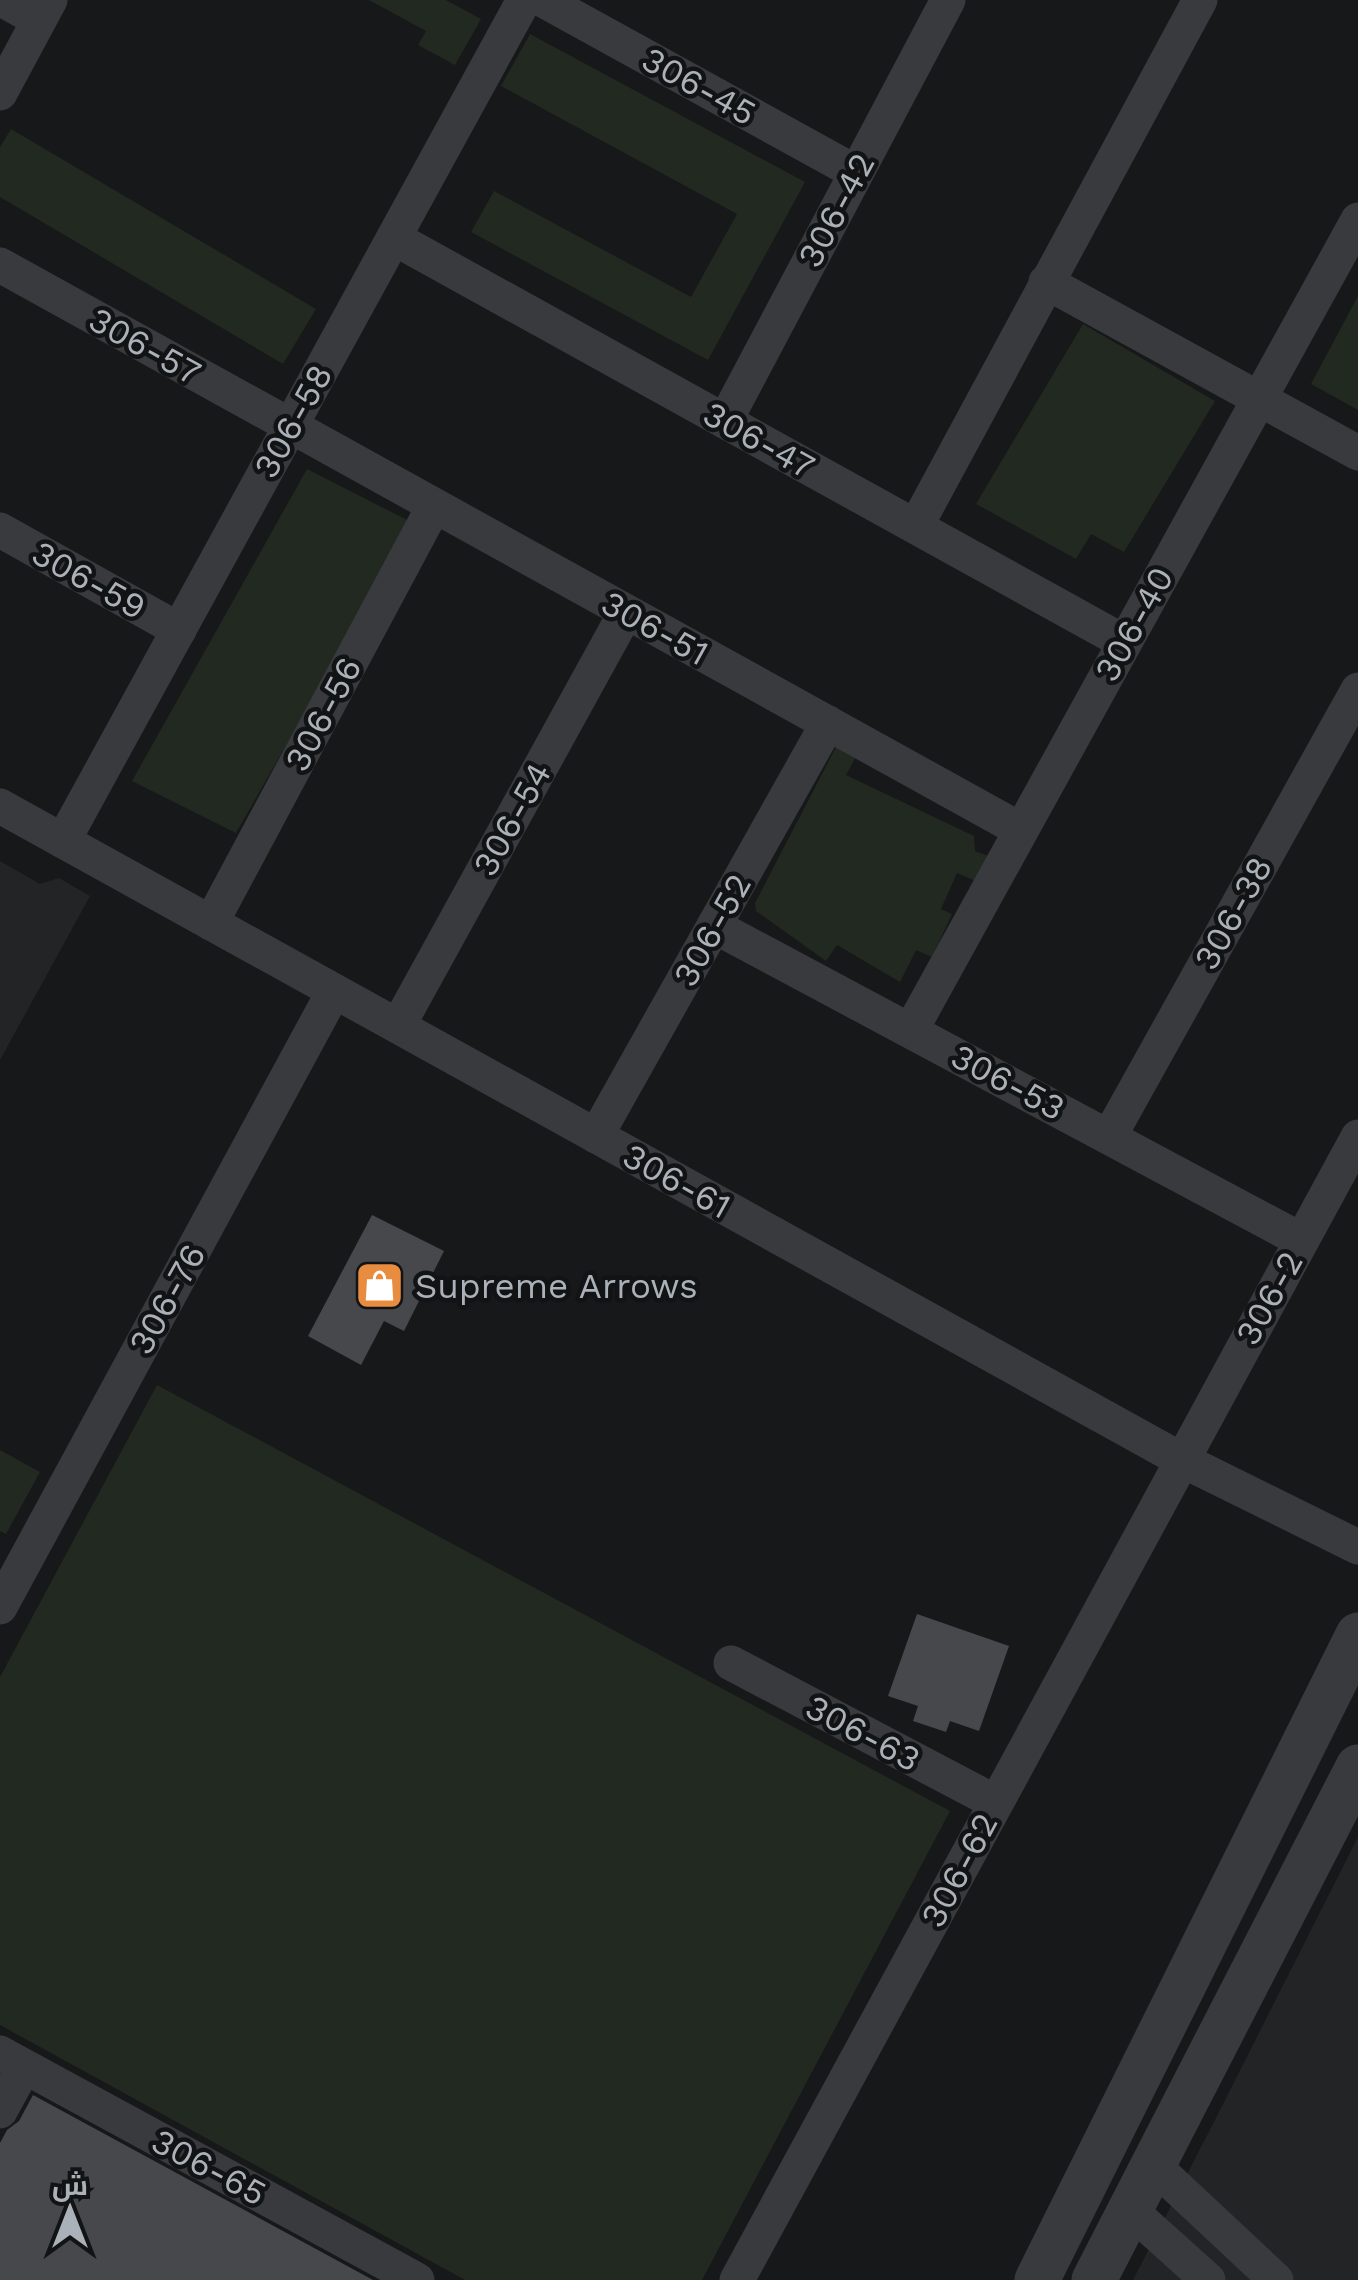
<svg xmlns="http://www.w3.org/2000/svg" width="1358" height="2280" font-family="'Work Sans',Cairo,sans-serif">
<rect width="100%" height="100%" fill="#171819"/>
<!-- built -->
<g fill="#232426">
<path d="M 0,861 L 40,884 L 59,878 L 90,896 L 0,1060 Z"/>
<path d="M 1358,1837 L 1358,2280 L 1133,2280 L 1221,2108 Z"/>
</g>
<!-- green -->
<g fill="#222921">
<path d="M 369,0 L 446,0 L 481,19 L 455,65 L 418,45 L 426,31 Z"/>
<path d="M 530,34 L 805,182 L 708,360 L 471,232 L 494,191 L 691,297 L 737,214 L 501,86 Z"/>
<path d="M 11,129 L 316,309 L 283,364 L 0,197 L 0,147 Z"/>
<path d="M 1358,296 L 1358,410 L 1311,384 Z"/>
<path d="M 1083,324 L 1215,401 L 1124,552 L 1091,534 L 1076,559 L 976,504 Z"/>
<path d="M 307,469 L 413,523 L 236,833 L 132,781 Z"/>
<path d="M 836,747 L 857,755 L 846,775 L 974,836 L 975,851 L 994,858 L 978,882 L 957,873 L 941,909 L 952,914 L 932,957 L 916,950 L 900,982 L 837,945 L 826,961 L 756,911 L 755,903 Z"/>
<path d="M 157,1385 L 950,1811 L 702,2280 L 465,2280 L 0,2025 L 0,1677 Z"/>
<path d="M 0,1450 L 40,1472 L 6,1534 L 0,1531 Z"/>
</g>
<!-- building -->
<g fill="#46484c">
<path d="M 372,1215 L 444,1251 L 404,1331 L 384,1321 L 361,1365 L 308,1336 Z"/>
<path d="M 917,1614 L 1009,1646 L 979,1731 L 950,1721 L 946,1732 L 913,1721 L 918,1706 L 888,1696 Z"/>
<path d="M 33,2095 L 373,2280 L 0,2280 L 0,2143 L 7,2130 L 19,2121 Z"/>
</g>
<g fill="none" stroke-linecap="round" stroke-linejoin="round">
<!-- minor -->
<g stroke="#383a3e" stroke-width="35">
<path d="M 3,0 L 39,20"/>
<path d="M 543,0 L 855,172"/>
<path d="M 0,93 L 50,0"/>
<path d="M 394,238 L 1124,642"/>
<path d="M 0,265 L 1019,829"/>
<path d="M 1046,282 L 1358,453"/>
<path d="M 725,421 L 948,0"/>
<path d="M 916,526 L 1200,0"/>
<path d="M 0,530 L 179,630"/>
<path d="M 0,806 L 1180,1459 L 1358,1547"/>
<path d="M 63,841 L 524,0"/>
<path d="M 211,923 L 434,506"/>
<path d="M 714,926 L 1301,1240"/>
<path d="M 398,1026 L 626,612"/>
<path d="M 911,1030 L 1358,220"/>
<path d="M 596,1136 L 828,723"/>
<path d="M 1109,1137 L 1358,690"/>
<path d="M 0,1607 L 334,991"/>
<path d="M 731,1663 L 995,1802"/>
<path d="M 0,2053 L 417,2280"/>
<path d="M 0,2111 L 24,2067"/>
<path d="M 1153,2165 L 1276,2280"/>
<path d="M 1130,2210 L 1208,2280"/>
<path d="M 737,2280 L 1358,1137"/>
</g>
<!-- tertiary -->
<g stroke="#383a3e" stroke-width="45">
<path d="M 1037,2280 L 1358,1635"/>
<path d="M 1094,2280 L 1358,1767"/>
</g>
</g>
<!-- icons -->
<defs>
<symbol id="shop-square" viewBox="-11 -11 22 22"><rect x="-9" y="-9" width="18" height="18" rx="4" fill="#e88c40" stroke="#121314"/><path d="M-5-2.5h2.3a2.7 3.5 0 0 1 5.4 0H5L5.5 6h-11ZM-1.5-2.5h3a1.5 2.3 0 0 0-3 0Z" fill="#fff"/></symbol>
</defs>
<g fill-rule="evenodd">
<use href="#shop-square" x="352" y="1258" width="55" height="55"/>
</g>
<g text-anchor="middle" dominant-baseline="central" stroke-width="9" stroke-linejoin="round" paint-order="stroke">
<!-- street labels -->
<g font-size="35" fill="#aab1b8" stroke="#121314">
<text transform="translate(699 86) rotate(29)">306-45</text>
<text transform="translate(836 210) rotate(-62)">306-42</text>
<text transform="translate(145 346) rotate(29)">306-57</text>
<text transform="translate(293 421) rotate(-61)">306-58</text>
<text transform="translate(759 440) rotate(29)">306-47</text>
<text transform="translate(89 580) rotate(29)">306-59</text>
<text transform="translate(1134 624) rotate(-61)">306-40</text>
<text transform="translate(655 628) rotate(29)">306-51</text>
<text transform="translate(323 714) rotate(-62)">306-56</text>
<text transform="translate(512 819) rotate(-61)">306-54</text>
<text transform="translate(1233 913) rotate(-61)">306-38</text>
<text transform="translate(712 930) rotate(-61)">306-52</text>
<text transform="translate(1008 1082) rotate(28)">306-53</text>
<text transform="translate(677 1181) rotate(29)">306-61</text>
<text transform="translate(1269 1298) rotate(-61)">306-2</text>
<text transform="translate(167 1299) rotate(-61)">306-76</text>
<text transform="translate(863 1733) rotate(28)">306-63</text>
<text transform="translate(959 1870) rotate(-62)">306-62</text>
<text transform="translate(209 2167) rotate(28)">306-65</text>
</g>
<!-- poi labels -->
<g font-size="35" fill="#aab1b8" stroke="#121314" text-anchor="start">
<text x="415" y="1286">Supreme Arrows</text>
</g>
</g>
<!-- north arrow -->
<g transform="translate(70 2210)" stroke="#121314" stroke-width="8" paint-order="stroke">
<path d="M0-8L18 38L0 25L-18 38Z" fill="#aab1b8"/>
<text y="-15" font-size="28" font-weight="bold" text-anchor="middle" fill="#aab1b8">ش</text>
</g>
</svg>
